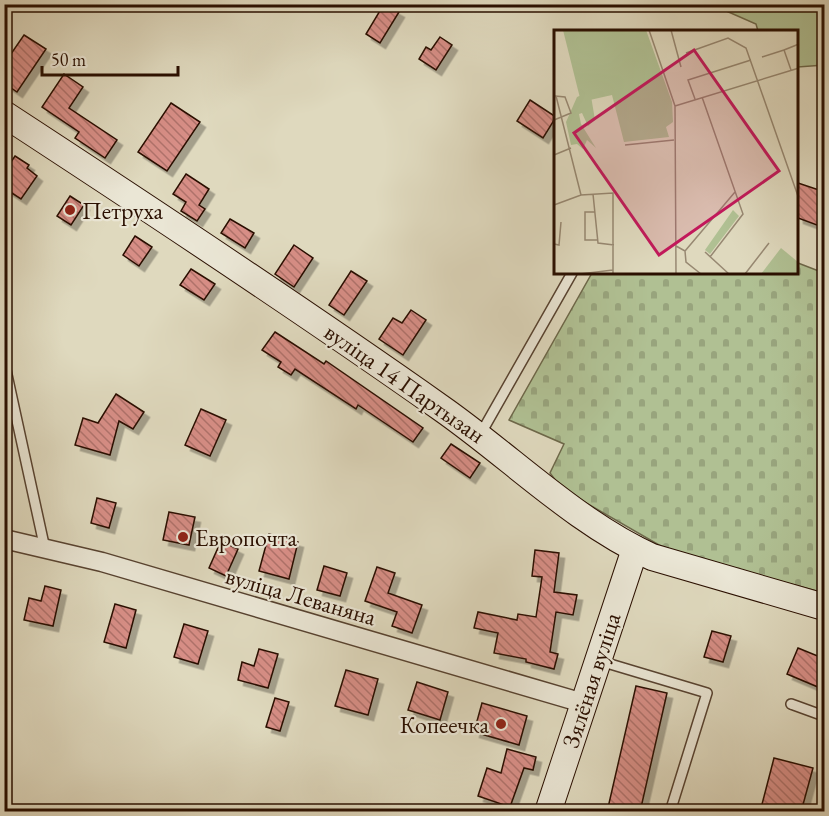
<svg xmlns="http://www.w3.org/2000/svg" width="829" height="816" font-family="'EB Garamond',serif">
<defs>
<pattern id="cemetery-stones" width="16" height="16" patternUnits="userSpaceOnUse" patternTransform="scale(1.5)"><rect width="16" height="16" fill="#b0c093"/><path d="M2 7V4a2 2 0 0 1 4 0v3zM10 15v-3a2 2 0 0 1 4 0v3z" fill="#98a47d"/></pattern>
<pattern id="building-back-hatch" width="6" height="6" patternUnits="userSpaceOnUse" patternTransform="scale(1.5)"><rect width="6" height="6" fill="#d78e86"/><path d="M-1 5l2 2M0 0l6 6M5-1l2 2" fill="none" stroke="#af726b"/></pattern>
<filter id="shadow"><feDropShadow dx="5.5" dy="5.5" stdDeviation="0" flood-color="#0004"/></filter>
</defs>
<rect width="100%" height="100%" fill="#dfd9be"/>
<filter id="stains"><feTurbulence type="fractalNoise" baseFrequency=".00333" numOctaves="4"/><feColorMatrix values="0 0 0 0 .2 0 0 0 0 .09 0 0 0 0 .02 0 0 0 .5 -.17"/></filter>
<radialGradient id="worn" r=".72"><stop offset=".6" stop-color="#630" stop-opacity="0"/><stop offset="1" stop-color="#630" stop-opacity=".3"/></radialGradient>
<!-- grass -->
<path fill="#b0c093" stroke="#6d684a" stroke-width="1.5" d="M 726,4 L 824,5 L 824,65 L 798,67 L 798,32 L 758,31 L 756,24 L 724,10 Z"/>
<!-- cemetery -->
<path fill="url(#cemetery-stones)" stroke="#6d684a" stroke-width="1.5" d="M 798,263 L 824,273 L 824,593 L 686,556 L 659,545 L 562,489 L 550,473 L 564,444 L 509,420 L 592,273 L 798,273 Z"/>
<!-- building -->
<g fill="url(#building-back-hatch)" stroke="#2a0f00" stroke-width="1.5" filter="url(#shadow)">
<path d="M 384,4 L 399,12 L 380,43 L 366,34 Z"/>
<path d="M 24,35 L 46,49 L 17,92 L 4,83 L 4,64 Z"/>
<path d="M 440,37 L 452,45 L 436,70 L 419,59 L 426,47 L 431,50 Z"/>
<path d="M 64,74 L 83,87 L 69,108 L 117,140 L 105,158 L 75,138 L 79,132 L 42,107 Z"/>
<path d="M 530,100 L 556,117 L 543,138 L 517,121 Z"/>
<path d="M 171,103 L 200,122 L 167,171 L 138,152 Z"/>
<path d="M 15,156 L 29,165 L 27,168 L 37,176 L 21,199 L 4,188 L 4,158 L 11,162 Z"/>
<path d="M 186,174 L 209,189 L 199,205 L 205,209 L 197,221 L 181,211 L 186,202 L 173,194 Z"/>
<path d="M 798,183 L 825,192 L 825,228 L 798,218 Z"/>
<path d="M 70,196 L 84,205 L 71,225 L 57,216 Z"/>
<path d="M 230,219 L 254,233 L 245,248 L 221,233 Z"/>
<path d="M 135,236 L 152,247 L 139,266 L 123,255 Z"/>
<path d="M 294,245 L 313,258 L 294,287 L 275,274 Z"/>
<path d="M 191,269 L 215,284 L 204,300 L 180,285 Z"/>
<path d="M 351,271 L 367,281 L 344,315 L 329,305 Z"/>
<path d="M 411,310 L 426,320 L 403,355 L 379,339 L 393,318 L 402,323 Z"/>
<path d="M 275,332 L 324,364 L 326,361 L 423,428 L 413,442 L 358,405 L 356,409 L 295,369 L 291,375 L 278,367 L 281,362 L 262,350 Z"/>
<path d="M 116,394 L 144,412 L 133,429 L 119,421 L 110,455 L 75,445 L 83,418 L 98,423 Z"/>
<path d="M 201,409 L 226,420 L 210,456 L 185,445 Z"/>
<path d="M 451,444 L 480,463 L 470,478 L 441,458 Z"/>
<path d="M 97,498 L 116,503 L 109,528 L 91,523 Z"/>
<path d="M 169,512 L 195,517 L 189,545 L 163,540 Z"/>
<path d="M 269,534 L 298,542 L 289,579 L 259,571 Z"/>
<path d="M 221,541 L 238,549 L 226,576 L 209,568 Z"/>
<path d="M 535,550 L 559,553 L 554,592 L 577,595 L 573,615 L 556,612 L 550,652 L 558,654 L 554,669 L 526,662 L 526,659 L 494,653 L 498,633 L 474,628 L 478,612 L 517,620 L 518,614 L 536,617 L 542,577 L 532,576 Z"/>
<path d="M 324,566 L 347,573 L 340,596 L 317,590 Z"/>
<path d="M 377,567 L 395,573 L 388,593 L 422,605 L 412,633 L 392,626 L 397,612 L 365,601 Z"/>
<path d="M 45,586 L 61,590 L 53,626 L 24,620 L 29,598 L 41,601 Z"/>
<path d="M 115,604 L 136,610 L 126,648 L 104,642 Z"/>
<path d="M 184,624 L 208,631 L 198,664 L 174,657 Z"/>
<path d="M 712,631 L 731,636 L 723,662 L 704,657 Z"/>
<path d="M 798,648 L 825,659 L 825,690 L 787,674 Z"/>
<path d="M 259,649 L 278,654 L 268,688 L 238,680 L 242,662 L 254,666 Z"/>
<path d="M 346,670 L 378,679 L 368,715 L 335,706 Z"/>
<path d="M 417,682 L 448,692 L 440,720 L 408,710 Z"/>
<path d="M 636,686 L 667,693 L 640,812 L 607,812 Z"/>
<path d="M 275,698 L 289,702 L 280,731 L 266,727 Z"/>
<path d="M 482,703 L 527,716 L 519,745 L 474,732 Z"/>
<path d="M 507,749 L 536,757 L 533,770 L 524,768 L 510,807 L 478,796 L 487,768 L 501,773 Z"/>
<path d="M 774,758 L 813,768 L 801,812 L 760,812 Z"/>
</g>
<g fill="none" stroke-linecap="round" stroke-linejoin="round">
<defs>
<g id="service">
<path d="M 4,361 L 45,549"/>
<path d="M 480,435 L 572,273"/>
<path d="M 600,661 L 707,693 L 670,812"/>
<path d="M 791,704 L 824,716"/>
</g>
<path id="minor" d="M 4,539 L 102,562 L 583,703"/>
<g id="secondary">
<path d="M 4,114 C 151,210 298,307 441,408 C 511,457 575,522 652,557 L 824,607"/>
<path d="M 548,812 L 635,549"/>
</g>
</defs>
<!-- service casing -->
<use href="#service" stroke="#574230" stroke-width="12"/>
<!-- minor casing -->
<use href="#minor" stroke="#574230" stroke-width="21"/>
<!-- secondary casing -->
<use href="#secondary" stroke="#2a0f00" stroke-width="28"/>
<!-- service -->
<use href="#service" stroke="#eae6d5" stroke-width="9"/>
<!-- minor -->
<use href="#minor" stroke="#eae6d5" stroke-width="18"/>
<!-- secondary -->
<use href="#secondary" stroke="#eae6d5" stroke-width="26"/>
</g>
<!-- markers -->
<g fill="#8f2418" stroke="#eae6d5" stroke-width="2">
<circle cx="70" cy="210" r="6"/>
<circle cx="183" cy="537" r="6"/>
<circle cx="501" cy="724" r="6"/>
</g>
<g text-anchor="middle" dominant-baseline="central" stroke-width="4.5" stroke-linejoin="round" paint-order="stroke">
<!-- poi labels -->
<g font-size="24" fill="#2a0f00" stroke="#eae6d5" text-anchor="start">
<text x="82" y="210">Петруха</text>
<text x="195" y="537">Европочта</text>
<text x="489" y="724" text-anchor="end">Копеечка</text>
</g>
<!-- street labels -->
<g font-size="24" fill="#2a0f00" stroke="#eae6d5">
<text transform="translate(405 383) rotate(35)">вуліца 14 Партызан</text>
<text transform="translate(301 596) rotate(16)">вуліца Леваняна</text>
<text transform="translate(591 680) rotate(-72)">Зялёная вуліца</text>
</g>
</g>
<!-- overview -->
<g transform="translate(554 30)">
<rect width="244" height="244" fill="#dfd9be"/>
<path d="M 30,64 L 37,66 L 41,90 L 34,96 L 28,83 L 25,84 L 27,94 L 42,118 L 33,110 L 29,119 L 23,114 L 17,115 L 12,92 L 23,67 ZM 179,180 L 185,186 L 156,224 L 151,220 Z" fill="#b0c093"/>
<path d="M 9,0 L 92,0 L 118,72 L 119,92 L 112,97 L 115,107 L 70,112 L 58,65 L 27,72 Z" fill="#b0c093"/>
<path d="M 227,218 L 244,232 L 244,244 L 207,244 Z" fill="#b0c093"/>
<path fill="none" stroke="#978872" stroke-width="1.5" d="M 95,0 L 121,76 L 122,244M 117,0 L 127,37M 132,23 L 174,8 L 192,18 L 245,169M 208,27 L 230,20M 237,40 L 230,20 L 245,14M 2,66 L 27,165M 148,67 L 189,184 L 156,227M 141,69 L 134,50 L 197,30M 121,76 L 245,38M 0,90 L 17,83 L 11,67 L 1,66M 71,115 L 120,110M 0,125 L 17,118M 39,164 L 44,213 L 60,215M 0,175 L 27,165 L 59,163 L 59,244M 41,182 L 31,182 L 31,210 L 44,210M 0,214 L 5,215 L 7,192M 122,216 L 131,221 L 181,162M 131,221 L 132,232 L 147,244M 151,222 L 175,244M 26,244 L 59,240M 191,244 L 215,213"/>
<path fill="#c2185b" fill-opacity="0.15" stroke="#c2185b" stroke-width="3" d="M 140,20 L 225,141 L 105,225 L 20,103 Z"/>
<rect width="244" height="244" fill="none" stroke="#2a0f00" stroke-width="3"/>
</g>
<!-- margin -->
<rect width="829" height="816" fill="none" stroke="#dfd9be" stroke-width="24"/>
<rect x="6" y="6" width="817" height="804" fill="none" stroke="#2a0f00" stroke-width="3"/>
<rect x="12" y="12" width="805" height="792" fill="none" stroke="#2a0f00" stroke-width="1.5"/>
<!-- scale -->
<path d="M42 66v9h136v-9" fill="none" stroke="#2a0f00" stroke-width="3"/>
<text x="51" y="66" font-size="18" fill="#2a0f00" stroke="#eae6d5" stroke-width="4.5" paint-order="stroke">50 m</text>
<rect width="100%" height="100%" filter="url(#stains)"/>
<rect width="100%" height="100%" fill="url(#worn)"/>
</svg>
